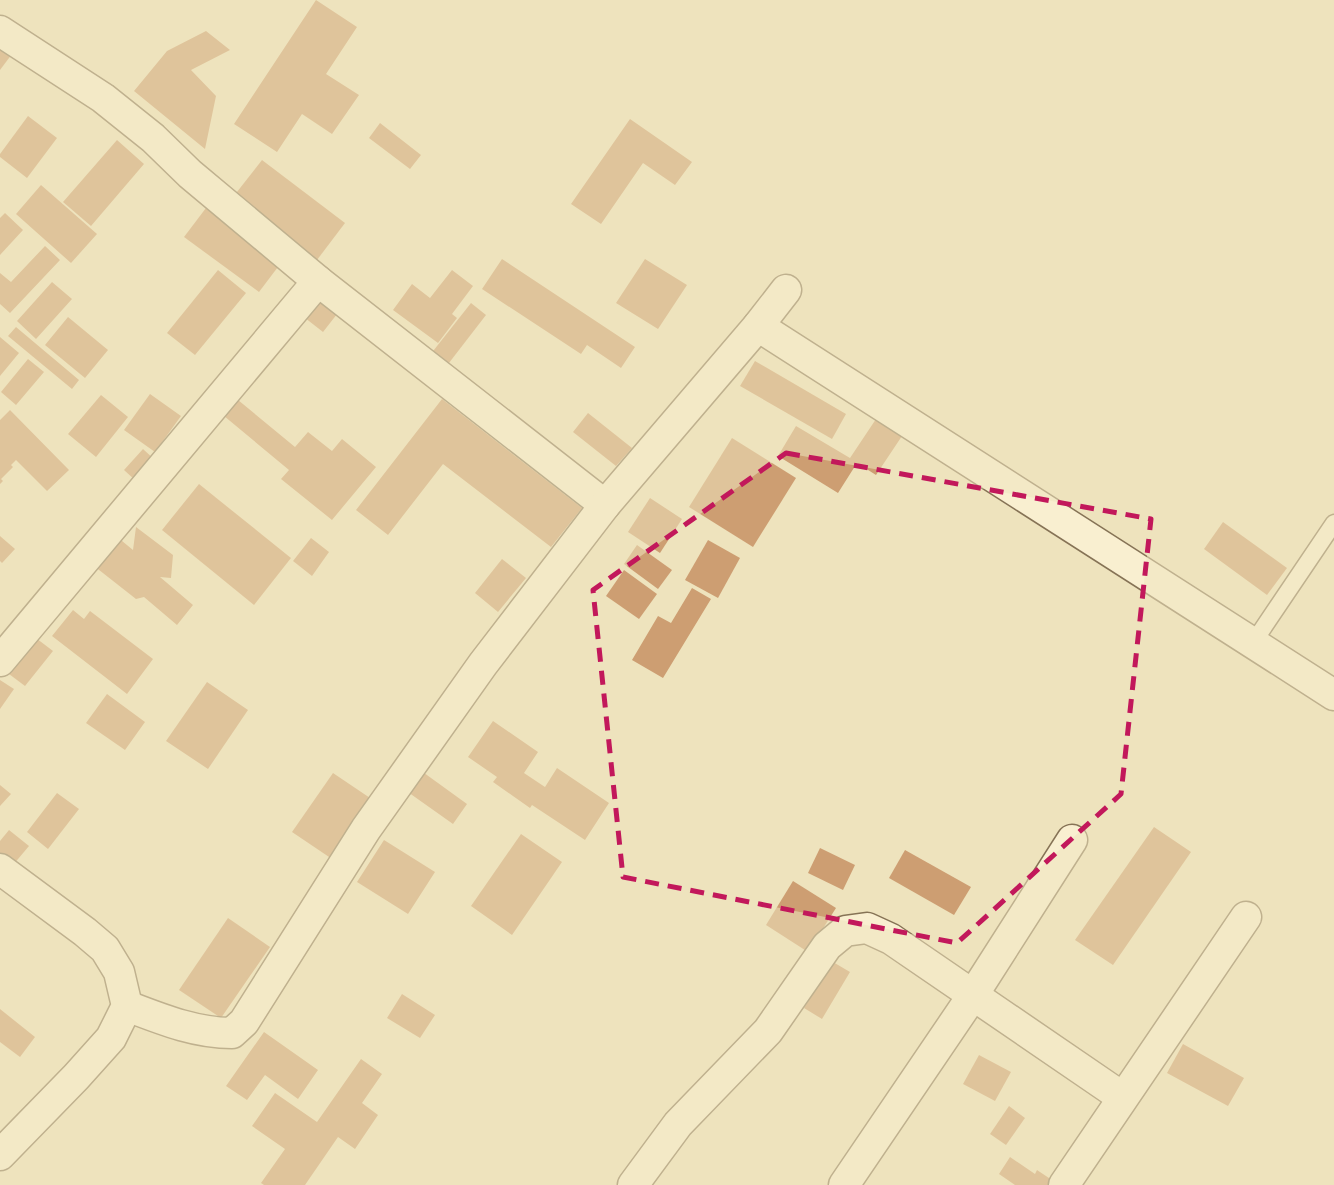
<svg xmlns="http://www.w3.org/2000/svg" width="1334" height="1185" font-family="'Playfair Display',serif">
<rect width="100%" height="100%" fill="#eee3bd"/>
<!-- building -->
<g fill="#cd9e72">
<path d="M 316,0 L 357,27 L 326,74 L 359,95 L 332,134 L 302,114 L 277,152 L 234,124 Z"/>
<path d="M 206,31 L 230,50 L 191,70 L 216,96 L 205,149 L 134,91 L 167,51 Z"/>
<path d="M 0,45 L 12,54 L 0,70 Z"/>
<path d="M 28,116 L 57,138 L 27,178 L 0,157 L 0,154 Z"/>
<path d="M 630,119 L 692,162 L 675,185 L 643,163 L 601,224 L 571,204 Z"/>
<path d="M 380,123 L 421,155 L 410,169 L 369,138 Z"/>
<path d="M 117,140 L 144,164 L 91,226 L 63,202 Z"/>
<path d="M 262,160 L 345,223 L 317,260 L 233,197 Z"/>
<path d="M 41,185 L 97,234 L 71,263 L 16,214 Z"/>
<path d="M 209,204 L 284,259 L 259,292 L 184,237 Z"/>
<path d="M 5,213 L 23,230 L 0,255 L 0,218 Z"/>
<path d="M 45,246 L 60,260 L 10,313 L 0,304 L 0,273 L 11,282 Z"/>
<path d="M 502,259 L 635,347 L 621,368 L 587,345 L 581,354 L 482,289 Z"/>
<path d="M 645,259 L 687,285 L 658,329 L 616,303 Z"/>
<path d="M 218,270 L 246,293 L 195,355 L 167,333 Z"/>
<path d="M 452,270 L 473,286 L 452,314 L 457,318 L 438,343 L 393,310 L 412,284 L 430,298 Z"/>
<path d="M 52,282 L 72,299 L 36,339 L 17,321 Z"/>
<path d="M 317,291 L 341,309 L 323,332 L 300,314 Z"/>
<path d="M 471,303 L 486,315 L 442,372 L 426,360 Z"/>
<path d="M 68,317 L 108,350 L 85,378 L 45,345 Z"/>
<path d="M 16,327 L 79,380 L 72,389 L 8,336 Z"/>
<path d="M 0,337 L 19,353 L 0,376 Z"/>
<path d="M 28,359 L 44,372 L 16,405 L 1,392 Z"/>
<path d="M 755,361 L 846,414 L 832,439 L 740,386 Z"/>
<path d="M 150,394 L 181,416 L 155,452 L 124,430 Z"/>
<path d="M 101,395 L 128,417 L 96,457 L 68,434 Z"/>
<path d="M 232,395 L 295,447 L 308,432 L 332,451 L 342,439 L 376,467 L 332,520 L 281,479 L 289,470 L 218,411 Z"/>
<path d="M 442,399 L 582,508 L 551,547 L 443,464 L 388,535 L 356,510 Z"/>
<path d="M 10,410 L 69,470 L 47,491 L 16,460 L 11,465 L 13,467 L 1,479 L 3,481 L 0,484 L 0,420 Z"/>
<path d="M 588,413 L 632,448 L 616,466 L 573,432 Z"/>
<path d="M 878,416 L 904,433 L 876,475 L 857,463 L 838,493 L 778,456 L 796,426 L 850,458 Z"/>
<path d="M 732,438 L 796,478 L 753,547 L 689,507 Z"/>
<path d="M 143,449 L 155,460 L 136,481 L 124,470 Z"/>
<path d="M 199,484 L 291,558 L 254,605 L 162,530 Z"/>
<path d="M 650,498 L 682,519 L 660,553 L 628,532 Z"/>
<path d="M 1223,522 L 1287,568 L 1267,595 L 1204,549 Z"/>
<path d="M 136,527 L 173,555 L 171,578 L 160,577 L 193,605 L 177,625 L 144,597 L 136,599 L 94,566 L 116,536 L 133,550 Z"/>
<path d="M 0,536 L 15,549 L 2,563 L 0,561 Z"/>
<path d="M 311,538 L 329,552 L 312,576 L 293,561 Z"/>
<path d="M 708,540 L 740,558 L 718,598 L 685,580 Z"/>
<path d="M 637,545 L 672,570 L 658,589 L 624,564 Z"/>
<path d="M 502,559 L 526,578 L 498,612 L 475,593 Z"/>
<path d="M 624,570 L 657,594 L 639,619 L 606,596 Z"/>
<path d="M 692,588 L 711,599 L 663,678 L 632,660 L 658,616 L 671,623 Z"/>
<path d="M 73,610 L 84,619 L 90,611 L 153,659 L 127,694 L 52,636 Z"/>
<path d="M 28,632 L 53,651 L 25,686 L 1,668 Z"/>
<path d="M 0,680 L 14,689 L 0,709 Z"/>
<path d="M 207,682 L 248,710 L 208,769 L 166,741 Z"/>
<path d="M 107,694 L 145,722 L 125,750 L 86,723 Z"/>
<path d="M 493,721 L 538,752 L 524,773 L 545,787 L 557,768 L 609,803 L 585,840 L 532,805 L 530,808 L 493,782 L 497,777 L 468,757 Z"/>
<path d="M 420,770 L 467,804 L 453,824 L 405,790 Z"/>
<path d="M 333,773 L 376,802 L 335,861 L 292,832 Z"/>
<path d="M 0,785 L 11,794 L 0,806 Z"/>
<path d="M 57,793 L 79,809 L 48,849 L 27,832 Z"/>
<path d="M 1154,827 L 1191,852 L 1113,965 L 1075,940 Z"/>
<path d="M 9,830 L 29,846 L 13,865 L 0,853 L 0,841 Z"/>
<path d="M 521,834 L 562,862 L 512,935 L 471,906 Z"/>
<path d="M 384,840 L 435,872 L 408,914 L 357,882 Z"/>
<path d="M 820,848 L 855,865 L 843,890 L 808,873 Z"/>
<path d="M 905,850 L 971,887 L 954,915 L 889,878 Z"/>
<path d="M 793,881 L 836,908 L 808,952 L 766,925 Z"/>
<path d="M 228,918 L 270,947 L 221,1018 L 179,990 Z"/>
<path d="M 833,962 L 850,972 L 822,1019 L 804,1008 Z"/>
<path d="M 402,994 L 435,1015 L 420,1038 L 387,1018 Z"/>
<path d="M 0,1009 L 35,1037 L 20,1057 L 0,1042 Z"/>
<path d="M 264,1032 L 318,1070 L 298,1099 L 265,1075 L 247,1100 L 226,1086 Z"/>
<path d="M 1183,1044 L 1244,1078 L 1228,1106 L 1167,1073 Z"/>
<path d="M 979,1055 L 1011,1072 L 995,1101 L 963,1084 Z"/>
<path d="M 361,1059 L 382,1074 L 362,1103 L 378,1115 L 355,1149 L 338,1137 L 305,1185 L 264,1185 L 261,1183 L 285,1149 L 252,1126 L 275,1093 L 317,1122 Z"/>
<path d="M 1009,1106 L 1025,1118 L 1006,1145 L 990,1134 Z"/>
<path d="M 1010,1157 L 1035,1174 L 1037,1170 L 1052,1180 L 1049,1185 L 1015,1185 L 999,1174 Z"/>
</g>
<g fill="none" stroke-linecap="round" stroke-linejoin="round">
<defs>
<path id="service" d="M 1253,643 L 1334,523"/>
<g id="minor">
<path d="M 0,31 L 103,98 L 153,138 L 190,174 L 318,281 L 605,505"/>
<path d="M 758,326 L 1334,695"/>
<path d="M 0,661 L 318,281"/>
<path d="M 0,869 L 85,932 L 105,949 L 119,972 L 127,1006 L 111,1038 L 76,1077 L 0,1155"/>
<path d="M 127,1006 C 161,1019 195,1033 232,1033 L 244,1022 L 366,829 L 483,664 L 605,505 L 758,326 L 786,290"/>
<path d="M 633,1185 L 678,1124 L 768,1031 L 827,946 L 845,931 L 867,928 L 891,939 L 1122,1097"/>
<path d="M 844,1185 L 973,995 L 1072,840"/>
<path d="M 1064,1185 L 1246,917"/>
</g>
</defs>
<!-- service casing -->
<use href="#service" stroke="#867356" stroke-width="19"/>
<!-- minor casing -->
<use href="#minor" stroke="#867356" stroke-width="33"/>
<!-- service -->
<use href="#service" stroke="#f9efd0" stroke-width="16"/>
<!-- minor -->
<use href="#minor" stroke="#f9efd0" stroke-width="30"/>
</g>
<!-- marked area -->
<path d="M0 0H1334V1185H0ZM 786,453 L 1151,519 L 1121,794 L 957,943 L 623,877 L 593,590 Z" fill="#eee3bd" fill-opacity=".55" fill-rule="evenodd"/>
<path fill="none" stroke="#c2185b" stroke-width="5" stroke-dasharray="14 9" stroke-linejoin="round" d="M 786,453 L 1151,519 L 1121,794 L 957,943 L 623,877 L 593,590 Z"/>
</svg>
